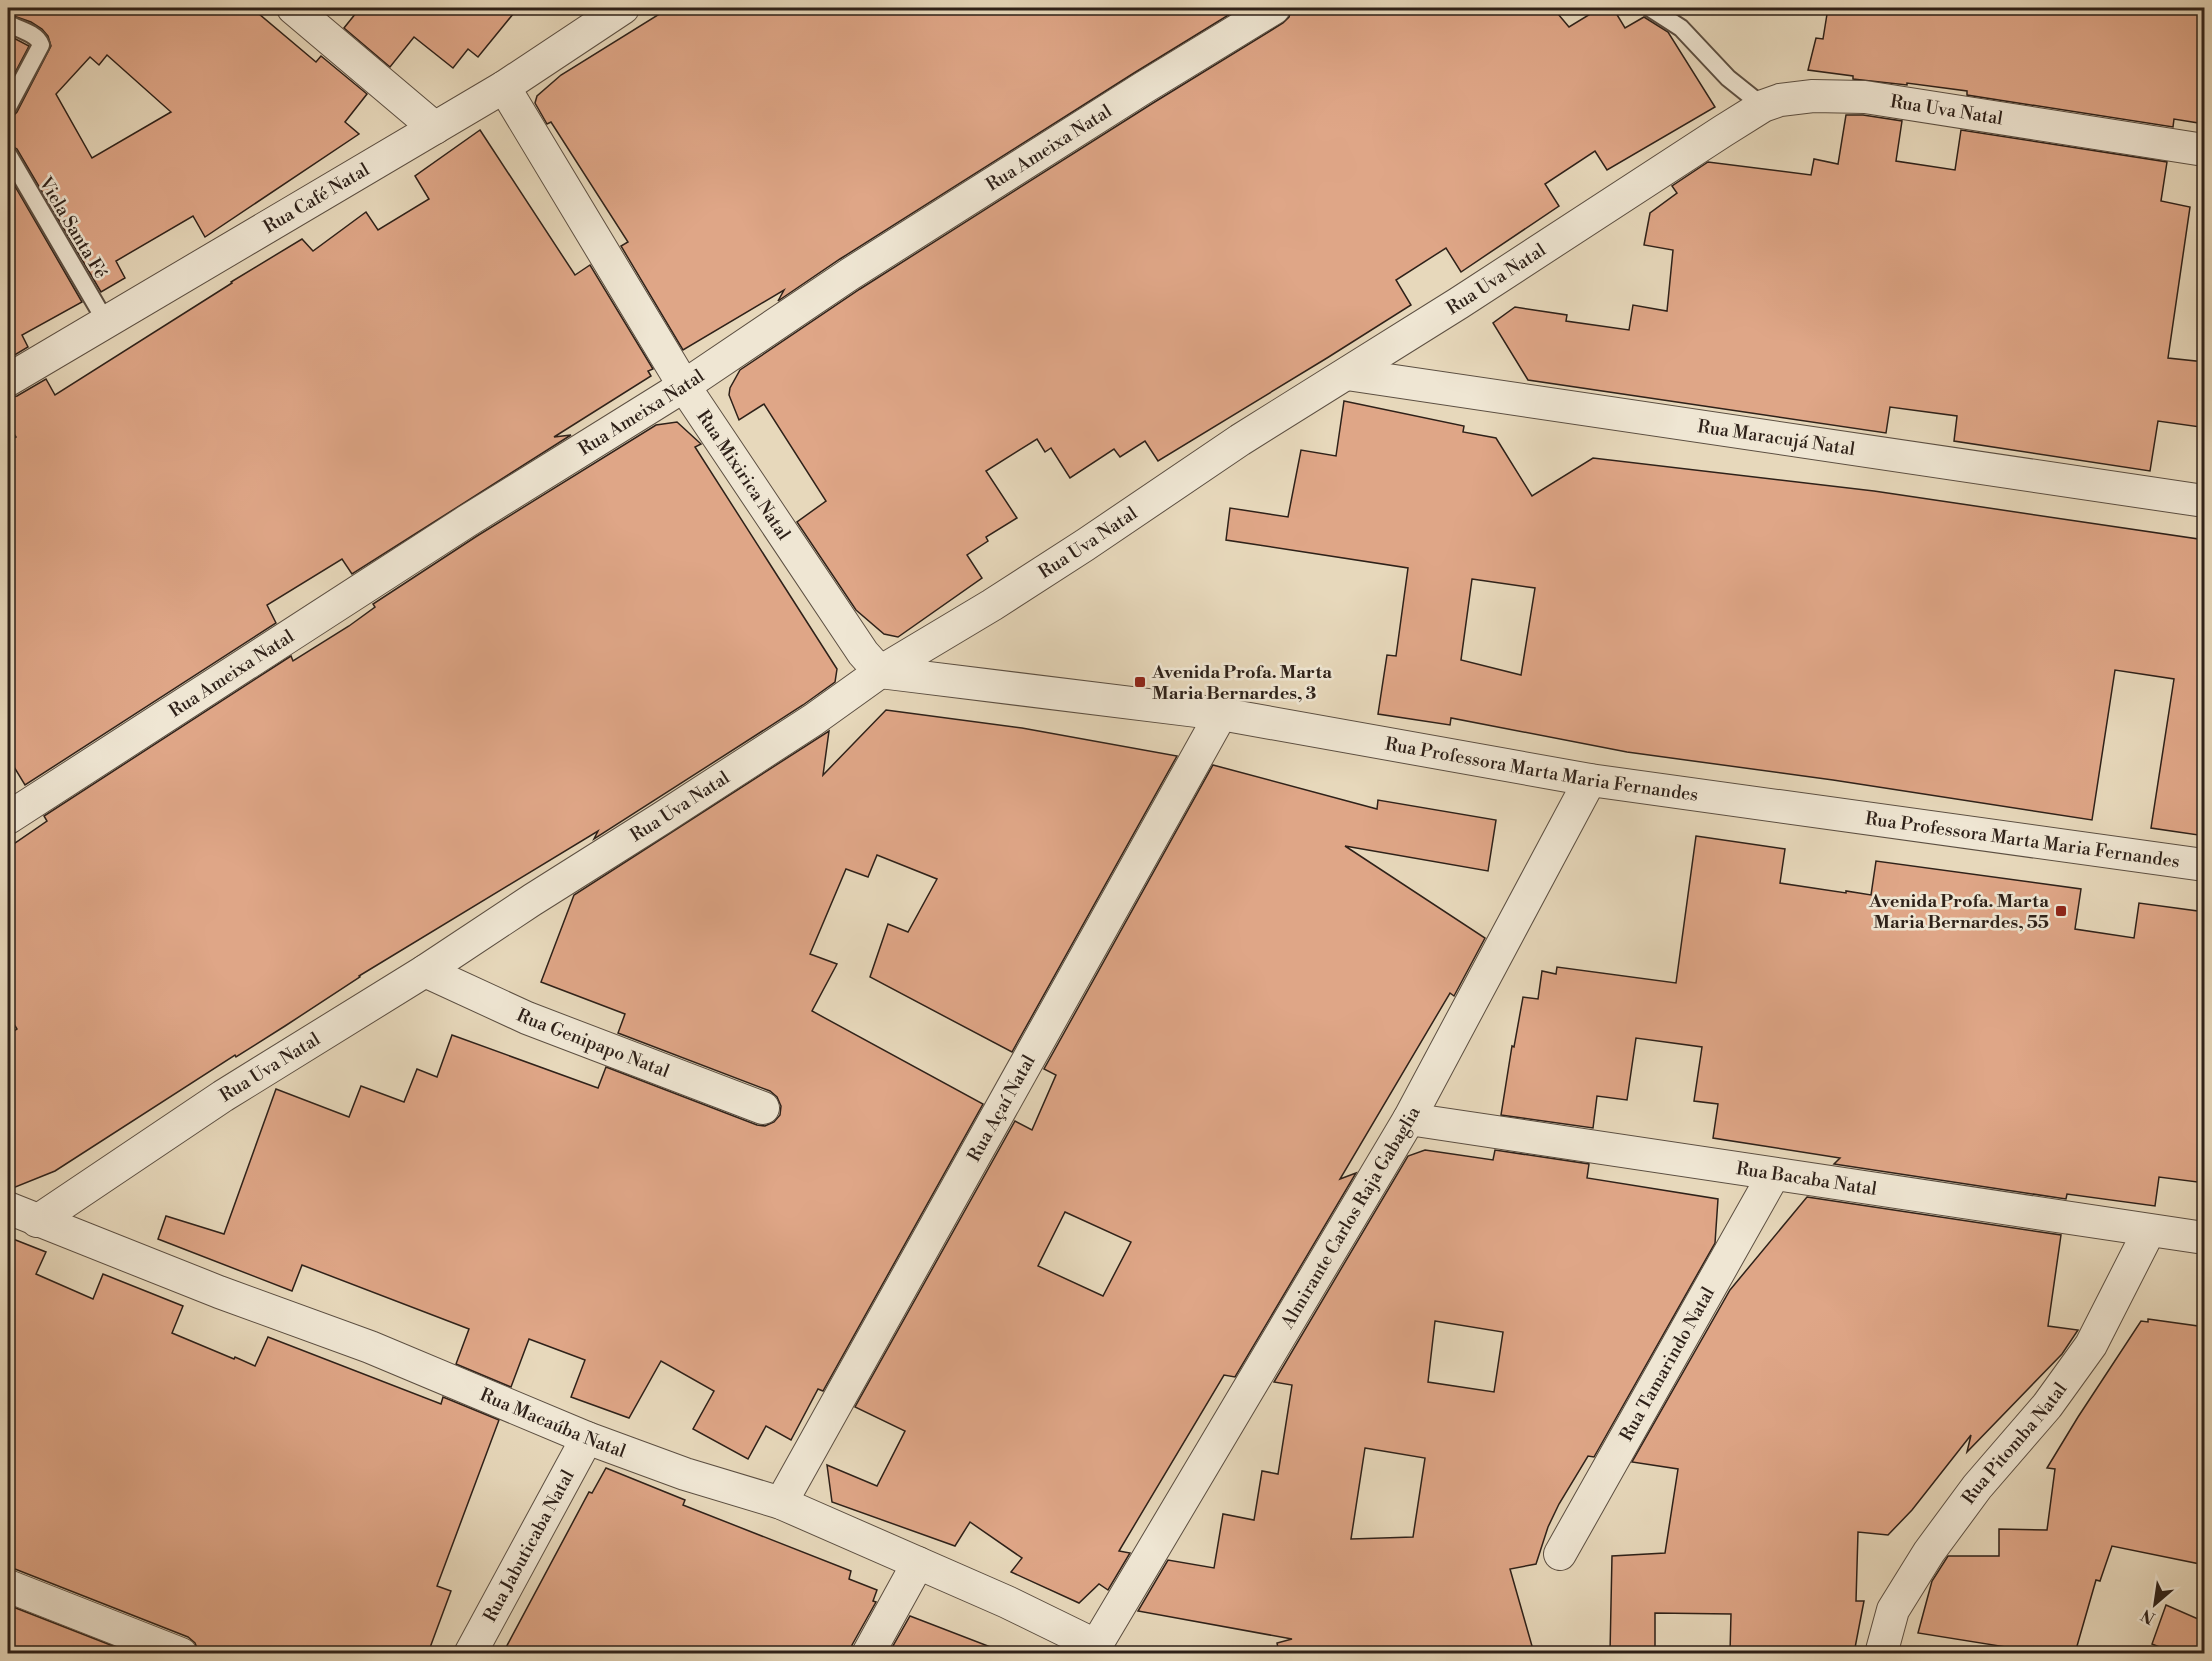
<svg xmlns="http://www.w3.org/2000/svg" width="2212" height="1661" font-family="'Libre Bodoni',serif">
<rect width="100%" height="100%" fill="#e7d8bb"/>
<filter id="stains"><feTurbulence type="fractalNoise" baseFrequency=".00333" numOctaves="4"/><feColorMatrix values="0 0 0 0 .2 0 0 0 0 .09 0 0 0 0 .02 0 0 0 .5 -.17"/></filter>
<radialGradient id="worn" r=".72"><stop offset=".6" stop-color="#630" stop-opacity="0"/><stop offset="1" stop-color="#630" stop-opacity=".3"/></radialGradient>
<!-- building -->
<g fill="#dfa687" stroke="#2e2119" stroke-width="1.5" fill-rule="evenodd">
<path d="M 8,8 L 252,8 L 316,62 L 321,56 L 367,94 L 345,122 L 359,134 L 205,237 L 193,216 L 116,261 L 125,278 L 101,292 L 17,149 L 8,144 L 8,117 L 13,116 L 17,112 L 51,46 L 48,36 L 42,29 L 31,22 L 8,14 ZM 107,55 L 171,112 L 92,158 L 56,94 L 90,57 L 99,65 Z"/>
<path d="M 360,8 L 518,8 L 478,57 L 468,49 L 453,68 L 414,37 L 390,67 L 344,28 Z"/>
<path d="M 669,8 L 1240,8 L 1134,73 L 840,259 L 778,301 L 784,290 L 683,350 L 621,246 L 628,242 L 551,122 L 547,124 L 535,103 L 537,96 L 561,75 Z"/>
<path d="M 1292,8 L 1553,8 L 1569,27 L 1600,8 L 1613,8 L 1625,28 L 1644,17 L 1668,32 L 1715,107 L 1607,170 L 1595,151 L 1545,184 L 1559,206 L 1461,272 L 1446,248 L 1396,280 L 1411,305 L 1327,358 L 1158,461 L 1145,441 L 1120,457 L 1114,449 L 1070,478 L 1051,448 L 1045,452 L 1037,439 L 986,471 L 1017,518 L 986,537 L 988,541 L 967,555 L 982,578 L 898,637 L 884,634 L 856,610 L 797,522 L 826,501 L 764,404 L 739,420 L 729,395 L 730,388 L 740,370 L 860,289 L 1153,103 L 1283,23 L 1289,17 Z"/>
<path d="M 1828,8 L 2205,8 L 2205,124 L 2174,119 L 2173,127 L 1967,95 L 1967,91 L 1907,83 L 1907,85 L 1853,79 L 1853,76 L 1808,70 L 1816,38 L 1823,39 Z"/>
<path d="M 8,35 L 29,46 L 8,86 Z"/>
<path d="M 1846,115 L 1863,115 L 1902,121 L 1896,161 L 1955,170 L 1961,130 L 2167,162 L 2161,201 L 2190,207 L 2168,358 L 2205,362 L 2205,393 L 2200,427 L 2158,421 L 2150,471 L 1954,441 L 1957,416 L 1890,407 L 1886,433 L 1528,380 L 1493,323 L 1515,307 L 1567,315 L 1566,321 L 1629,330 L 1633,305 L 1667,311 L 1673,250 L 1644,245 L 1650,213 L 1677,193 L 1672,186 L 1708,162 L 1811,175 L 1814,159 L 1838,164 Z"/>
<path d="M 480,130 L 575,275 L 590,265 L 653,369 L 648,371 L 651,376 L 554,437 L 571,435 L 352,574 L 342,559 L 267,605 L 276,623 L 25,785 L 8,757 L 8,442 L 16,437 L 8,424 L 8,398 L 17,396 L 46,379 L 55,395 L 232,283 L 231,282 L 302,239 L 313,251 L 366,212 L 378,230 L 429,199 L 415,176 Z"/>
<path d="M 8,174 L 82,302 L 22,335 L 28,347 L 8,359 Z"/>
<path d="M 1344,401 L 1464,426 L 1463,432 L 1496,438 L 1532,496 L 1593,458 L 1874,491 L 2205,540 L 2205,836 L 2151,828 L 2174,679 L 2115,670 L 2092,820 L 1833,780 L 1627,752 L 1451,718 L 1450,725 L 1378,714 L 1387,655 L 1396,656 L 1408,568 L 1226,540 L 1230,508 L 1288,517 L 1301,450 L 1336,456 ZM 1472,579 L 1535,588 L 1521,675 L 1461,660 Z"/>
<path d="M 677,422 L 701,444 L 695,447 L 837,669 L 835,682 L 803,705 L 594,839 L 598,831 L 359,976 L 360,977 L 285,1026 L 236,1057 L 235,1055 L 55,1171 L 8,1190 L 8,1035 L 17,1029 L 8,1014 L 8,848 L 47,821 L 44,816 L 291,656 L 293,661 L 349,626 L 375,607 L 373,604 L 477,536 L 656,425 Z"/>
<path d="M 886,710 L 1022,728 L 1177,756 L 1012,1052 L 870,977 L 888,924 L 908,932 L 937,879 L 877,855 L 868,877 L 846,869 L 810,954 L 837,964 L 812,1011 L 983,1104 L 823,1391 L 818,1389 L 791,1440 L 766,1426 L 748,1459 L 693,1429 L 714,1391 L 661,1361 L 629,1418 L 571,1397 L 585,1360 L 529,1339 L 511,1387 L 456,1364 L 469,1329 L 302,1265 L 292,1291 L 158,1239 L 166,1216 L 224,1234 L 276,1089 L 349,1117 L 361,1086 L 404,1102 L 417,1069 L 437,1077 L 452,1035 L 598,1088 L 606,1067 L 757,1125 L 765,1126 L 774,1122 L 780,1115 L 781,1106 L 777,1097 L 770,1091 L 618,1033 L 625,1014 L 541,982 L 574,895 L 829,731 L 823,775 Z"/>
<path d="M 1213,765 L 1377,809 L 1378,800 L 1496,820 L 1488,871 L 1345,846 L 1485,938 L 1454,996 L 1450,993 L 1340,1179 L 1356,1173 L 1235,1377 L 1224,1375 L 1119,1551 L 1130,1553 L 1108,1590 L 1099,1584 L 1079,1603 L 1011,1572 L 1022,1558 L 970,1522 L 955,1546 L 832,1502 L 827,1465 L 877,1486 L 905,1431 L 855,1407 L 1015,1121 L 1032,1130 L 1056,1075 L 1044,1069 ZM 1065,1212 L 1131,1242 L 1103,1296 L 1038,1266 Z"/>
<path d="M 1696,836 L 1785,849 L 1780,883 L 1846,893 L 1846,891 L 1871,895 L 1876,861 L 2081,889 L 2075,929 L 2134,938 L 2139,903 L 2205,912 L 2205,1183 L 2159,1177 L 2155,1206 L 2067,1194 L 2066,1199 L 1834,1164 L 1840,1158 L 1713,1138 L 1718,1104 L 1694,1101 L 1702,1047 L 1636,1038 L 1627,1100 L 1597,1096 L 1593,1128 L 1501,1115 L 1512,1046 L 1514,1047 L 1523,997 L 1538,999 L 1542,971 L 1556,974 L 1557,967 L 1676,983 Z"/>
<path d="M 1425,1150 L 1493,1160 L 1495,1150 L 1589,1164 L 1587,1178 L 1718,1199 L 1715,1243 L 1594,1457 L 1588,1456 L 1559,1504 L 1548,1527 L 1536,1564 L 1510,1569 L 1534,1653 L 1279,1653 L 1277,1643 L 1292,1639 L 1138,1611 L 1168,1560 L 1214,1568 L 1223,1514 L 1254,1520 L 1262,1471 L 1278,1474 L 1292,1385 L 1274,1382 L 1408,1156 ZM 1435,1321 L 1503,1332 L 1494,1392 L 1428,1382 ZM 1365,1448 L 1425,1458 L 1413,1537 L 1351,1539 Z"/>
<path d="M 1807,1197 L 2061,1235 L 2048,1326 L 2078,1330 L 2062,1354 L 1967,1452 L 1971,1435 L 1912,1510 L 1888,1535 L 1858,1532 L 1856,1601 L 1864,1601 L 1854,1653 L 1730,1653 L 1731,1614 L 1655,1613 L 1655,1653 L 1610,1653 L 1612,1556 L 1665,1553 L 1678,1469 L 1632,1462 L 1730,1290 Z"/>
<path d="M 8,1237 L 46,1252 L 36,1274 L 93,1299 L 103,1274 L 183,1306 L 172,1333 L 234,1359 L 235,1357 L 255,1366 L 268,1337 L 441,1404 L 443,1397 L 499,1420 L 437,1586 L 451,1591 L 428,1653 L 199,1653 L 195,1643 L 188,1637 L 15,1569 L 8,1568 Z"/>
<path d="M 2148,1319 L 2205,1327 L 2205,1565 L 2112,1546 L 2100,1581 L 2096,1580 L 2075,1653 L 2024,1653 L 2025,1650 L 1918,1633 L 1932,1581 L 1948,1556 L 1999,1556 L 1999,1529 L 2047,1530 L 2055,1469 L 2047,1468 L 2078,1417 L 2141,1321 L 2148,1322 Z"/>
<path d="M 606,1468 L 685,1500 L 683,1505 L 851,1571 L 849,1579 L 877,1590 L 873,1601 L 876,1602 L 852,1645 L 850,1653 L 503,1653 L 589,1492 L 592,1493 Z"/>
<path d="M 8,1605 L 131,1653 L 8,1653 Z"/>
<path d="M 2166,1605 L 2205,1622 L 2205,1653 L 2174,1653 L 2152,1644 Z"/>
<path d="M 910,1616 L 1001,1651 L 1001,1653 L 889,1653 Z"/>
</g>
<g fill="none" stroke-linecap="round" stroke-linejoin="round">
<defs>
<g id="lane">
<path d="M 1650,8 L 1681,28 L 1728,78 L 1763,106"/>
<path d="M 8,24 C 18,29 37,33 41,45 L 8,107"/>
<path d="M 8,154 L 106,322"/>
</g>
<g id="street">
<path d="M 293,8 L 435,128"/>
<path id="s1" d="M 504,87 L 684,386 L 863,653 L 880,672 L 1221,714 L 1590,780 L 2204,865"/>
<path id="s2" d="M 1347,374 L 2204,501"/>
<path id="s3" d="M 8,380 L 504,87 L 623,8"/>
<path id="s4" d="M 8,818 L 467,521 L 684,386 L 850,274 L 1143,88 L 1274,8"/>
<path id="s5" d="M 425,971 L 527,1018 L 763,1108"/>
<path id="s6" d="M 1409,1119 L 2204,1238"/>
<path id="s7" d="M 8,1208 L 219,1292 L 370,1347 L 587,1438 L 685,1474 L 781,1503 L 1007,1602 L 1095,1645"/>
<path id="s8" d="M 37,1221 L 223,1096 L 425,971 L 532,900 L 662,818 L 813,720 L 880,672 L 992,605 L 1085,545 L 1240,440 L 1459,303 L 1723,131 L 1763,106 L 1780,100 L 1813,96 L 1865,97 L 2204,150"/>
<path id="s9" d="M 781,1503 L 1221,714"/>
<path id="s10" d="M 1560,1554 L 1774,1174"/>
<path d="M 8,1586 L 181,1654"/>
<path id="s11" d="M 470,1654 L 587,1438"/>
<path d="M 868,1654 L 918,1563"/>
<path id="s12" d="M 1091,1654 L 1409,1119 L 1590,780"/>
<path id="s13" d="M 1881,1654 L 1893,1610 L 1929,1552 L 1977,1487 L 2047,1406 L 2091,1345 L 2149,1231"/>
</g>
</defs>
<!-- lane casing -->
<use href="#lane" stroke="#5c4f42" stroke-width="20"/>
<!-- street casing -->
<use href="#street" stroke="#5c4f42" stroke-width="34"/>
<!-- lane -->
<use href="#lane" stroke="#efe6d3" stroke-width="16"/>
<!-- street -->
<use href="#street" stroke="#efe6d3" stroke-width="32"/>
</g>
<!-- markers -->
<g fill="#8f2418" stroke="#efe6d3" stroke-width="2">
<rect x="1134" y="676" width="12" height="12" rx="3"/>
<rect x="2055" y="905" width="12" height="12" rx="3"/>
</g>
<g text-anchor="middle" dominant-baseline="central" stroke-width="5" stroke-linejoin="round" paint-order="stroke">
<!-- street labels -->
<g font-size="18" fill="#2e2119" stroke="#efe6d3">
<text stroke="none"><textPath href="#s8" startOffset="2241">Rua Uva Natal</textPath></text>
<text stroke="none"><textPath href="#s4" startOffset="1238">Rua Ameixa Natal</textPath></text>
<text stroke="none"><textPath href="#s3" startOffset="358">Rua Café Natal</textPath></text>
<text transform="translate(73 228) rotate(59)">Viela Santa Fé</text>
<text stroke="none"><textPath href="#s8" startOffset="1737">Rua Uva Natal</textPath></text>
<text stroke="none"><textPath href="#s4" startOffset="752">Rua Ameixa Natal</textPath></text>
<text stroke="none"><textPath href="#s2" startOffset="434">Rua Maracujá Natal</textPath></text>
<text stroke="none"><textPath href="#s1" startOffset="456">Rua Mixirica Natal</textPath></text>
<text stroke="none"><textPath href="#s8" startOffset="1251">Rua Uva Natal</textPath></text>
<text stroke="none"><textPath href="#s4" startOffset="266">Rua Ameixa Natal</textPath></text>
<text stroke="none"><textPath href="#s1" startOffset="1365">Rua Professora Marta Maria Fernandes</textPath></text>
<text stroke="none"><textPath href="#s8" startOffset="765">Rua Uva Natal</textPath></text>
<text stroke="none"><textPath href="#s1" startOffset="1851">Rua Professora Marta Maria Fernandes</textPath></text>
<text stroke="none"><textPath href="#s5" startOffset="183">Rua Genipapo Natal</textPath></text>
<text stroke="none"><textPath href="#s8" startOffset="279">Rua Uva Natal</textPath></text>
<text stroke="none"><textPath href="#s9" startOffset="452">Rua Açaí Natal</textPath></text>
<text stroke="none"><textPath href="#s6" startOffset="402">Rua Bacaba Natal</textPath></text>
<text stroke="none"><textPath href="#s12" startOffset="508">Almirante Carlos Raja Gabaglia</textPath></text>
<text stroke="none"><textPath href="#s10" startOffset="218">Rua Tamarindo Natal</textPath></text>
<text stroke="none"><textPath href="#s7" startOffset="586">Rua Macaúba Natal</textPath></text>
<text stroke="none"><textPath href="#s13" startOffset="252">Rua Pitomba Natal</textPath></text>
<text stroke="none"><textPath href="#s11" startOffset="123">Rua Jabuticaba Natal</textPath></text>
</g>
<!-- poi labels -->
<g font-size="18" font-weight="bold" fill="#2e2119" stroke="#efe6d3" text-anchor="start">
<text x="1152" y="672">Avenida Profa. Marta<tspan x="1152" dy="21">Maria Bernardes, 3</tspan></text>
<text x="2049" y="901" text-anchor="end">Avenida Profa. Marta<tspan x="2049" dy="21">Maria Bernardes, 55</tspan></text>
</g>
</g>
<!-- margin -->
<rect width="2212" height="1661" fill="none" stroke="#e7d8bb" stroke-width="30"/>
<rect x="9" y="9" width="2194" height="1643" fill="none" stroke="#2e2119" stroke-width="3"/>
<rect x="15" y="15" width="2182" height="1631" fill="none" stroke="#2e2119" stroke-width="1.5"/>
<!-- north arrow -->
<g transform="translate(2155 1604) rotate(209)" stroke="#efe6d3" stroke-width="4.5" paint-order="stroke">
<path d="M0-4.5L10 22L0 15L-10 22Z" fill="#2e2119"/>
<text y="-9" font-size="16" font-weight="bold" text-anchor="middle" fill="#2e2119">N</text>
</g>
<rect width="100%" height="100%" filter="url(#stains)"/>
<rect width="100%" height="100%" fill="url(#worn)"/>
</svg>
